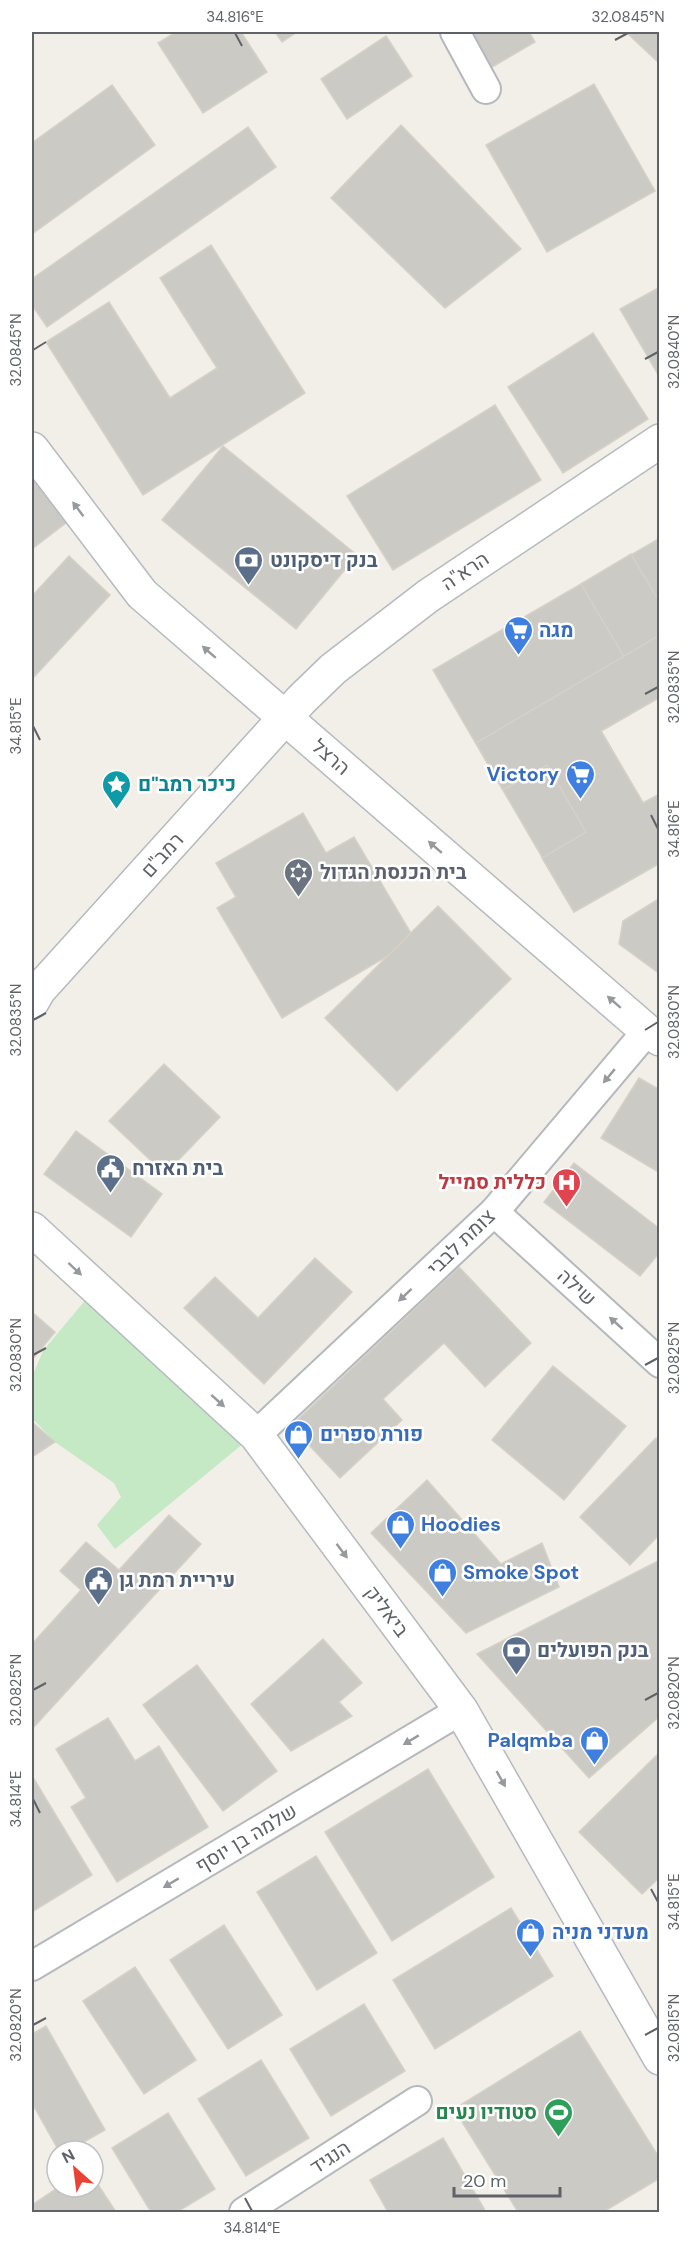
<svg xmlns="http://www.w3.org/2000/svg" width="691" height="2244" font-family="'DM Sans',Heebo,sans-serif">
<rect width="100%" height="100%" fill="#f1efe8"/>
<!-- green -->
<path fill="#c5e8c5" d="M 93,1291 L 250,1438 L 115,1549 L 97,1525 L 121,1497 L 114,1483 L 55,1442 L 32,1418 L 32,1377 L 43,1351 Z"/>
<!-- building -->
<g fill="#cccac5" stroke="#d6d1c6" stroke-width="1.5">
<path d="M 176,32 L 241,32 L 267,72 L 203,113 L 158,43 Z"/>
<path d="M 275,32 L 297,32 L 282,42 Z"/>
<path d="M 465,32 L 529,32 L 535,42 L 487,70 Z"/>
<path d="M 626,32 L 660,32 L 660,64 Z"/>
<path d="M 386,36 L 412,76 L 347,119 L 321,79 Z"/>
<path d="M 594,84 L 655,191 L 547,252 L 486,145 Z"/>
<path d="M 112,85 L 155,145 L 32,234 L 32,143 Z"/>
<path d="M 401,125 L 521,249 L 445,308 L 331,198 Z"/>
<path d="M 248,127 L 276,167 L 47,327 L 32,305 L 32,279 Z"/>
<path d="M 211,245 L 305,393 L 143,495 L 46,342 L 109,302 L 170,398 L 217,368 L 160,278 Z"/>
<path d="M 660,287 L 660,378 L 620,309 Z"/>
<path d="M 593,333 L 648,419 L 563,473 L 508,387 Z"/>
<path d="M 495,405 L 541,480 L 393,570 L 347,496 Z"/>
<path d="M 223,446 L 357,555 L 296,629 L 162,520 Z"/>
<path d="M 32,475 L 67,522 L 32,549 Z"/>
<path d="M 660,538 L 660,697 L 601,731 L 643,803 L 660,794 L 660,863 L 574,912 L 433,670 Z"/>
<path d="M 631,554 L 660,603 L 660,635 L 624,657 L 581,584 Z"/>
<path d="M 69,556 L 110,595 L 32,679 L 32,596 Z"/>
<path d="M 660,635 L 660,697 L 601,731 L 643,803 L 660,794 L 660,863 L 574,912 L 542,858 L 586,832 L 547,765 L 503,790 L 476,743 Z"/>
<path d="M 303,813 L 326,853 L 354,837 L 415,940 L 282,1018 L 217,908 L 236,897 L 216,863 Z"/>
<path d="M 660,898 L 660,974 L 619,944 L 623,921 Z"/>
<path d="M 438,906 L 511,979 L 397,1091 L 325,1018 Z"/>
<path d="M 164,1064 L 220,1117 L 165,1174 L 109,1121 Z"/>
<path d="M 639,1078 L 660,1090 L 660,1173 L 601,1138 Z"/>
<path d="M 76,1131 L 162,1194 L 131,1237 L 44,1174 Z"/>
<path d="M 574,1163 L 660,1229 L 660,1252 L 640,1276 L 544,1202 Z"/>
<path d="M 315,1258 L 352,1292 L 264,1384 L 184,1308 L 215,1277 L 258,1318 Z"/>
<path d="M 459,1267 L 531,1343 L 485,1387 L 444,1343 L 383,1399 L 402,1420 L 340,1478 L 291,1426 Z"/>
<path d="M 32,1312 L 55,1332 L 32,1360 Z"/>
<path d="M 553,1366 L 626,1426 L 564,1500 L 492,1440 Z"/>
<path d="M 32,1422 L 55,1442 L 32,1457 Z"/>
<path d="M 656,1438 L 660,1442 L 660,1534 L 630,1565 L 580,1517 Z"/>
<path d="M 427,1480 L 501,1564 L 542,1543 L 559,1587 L 466,1633 L 371,1533 Z"/>
<path d="M 169,1515 L 201,1544 L 32,1729 L 32,1644 L 81,1590 L 60,1571 L 86,1542 L 119,1570 Z"/>
<path d="M 660,1560 L 660,1716 L 589,1778 L 477,1654 Z"/>
<path d="M 323,1639 L 362,1683 L 339,1702 L 352,1716 L 291,1751 L 251,1704 Z"/>
<path d="M 197,1665 L 277,1771 L 223,1811 L 143,1705 Z"/>
<path d="M 108,1718 L 135,1761 L 159,1746 L 208,1827 L 117,1882 L 71,1807 L 86,1798 L 56,1749 Z"/>
<path d="M 660,1752 L 660,1877 L 642,1894 L 579,1832 Z"/>
<path d="M 428,1769 L 494,1877 L 392,1941 L 325,1832 Z"/>
<path d="M 34,1779 L 92,1875 L 32,1912 L 32,1780 Z"/>
<path d="M 316,1856 L 377,1953 L 317,1990 L 257,1892 Z"/>
<path d="M 511,1908 L 553,1976 L 435,2049 L 393,1980 Z"/>
<path d="M 224,1925 L 282,2015 L 228,2049 L 170,1960 Z"/>
<path d="M 135,1967 L 196,2060 L 144,2094 L 83,2001 Z"/>
<path d="M 364,2004 L 405,2071 L 331,2116 L 290,2049 Z"/>
<path d="M 46,2026 L 105,2130 L 68,2151 L 59,2151 L 32,2103 L 32,2034 Z"/>
<path d="M 580,2031 L 660,2159 L 660,2178 L 603,2212 L 518,2212 L 454,2109 Z"/>
<path d="M 261,2060 L 309,2138 L 246,2176 L 198,2099 Z"/>
<path d="M 168,2113 L 215,2189 L 177,2212 L 151,2212 L 112,2148 Z"/>
<path d="M 443,2138 L 486,2212 L 388,2212 L 370,2180 Z"/>
<path d="M 93,2177 L 116,2212 L 32,2212 L 32,2205 L 59,2187 L 93,2187 Z"/>
</g>
<g fill="none" stroke-linecap="round" stroke-linejoin="round">
<defs>
<g id="street">
<path d="M 455,32 L 486,89"/>
<path d="M 494,1212 L 660,1363"/>
<path d="M 256,1435 L 494,1212 L 647,1031"/>
<path d="M 32,1966 L 461,1710"/>
<path d="M 244,2212 L 417,2101"/>
</g>
<g id="secondary">
<path d="M 32,449 L 142,594 L 647,1031 L 660,1039"/>
<path d="M 32,1002 L 39,990 L 301,700 L 333,669 L 428,596 L 660,441"/>
<path d="M 32,1229 L 256,1435 L 461,1710 L 660,2058"/>
</g>
</defs>
<!-- street casing -->
<use href="#street" stroke="#b5b8bc" stroke-width="32"/>
<!-- secondary casing -->
<use href="#secondary" stroke="#b6babf" stroke-width="36"/>
<!-- street -->
<use href="#street" stroke="#fff" stroke-width="28"/>
<!-- secondary -->
<use href="#secondary" stroke="#fff" stroke-width="33"/>
</g>
<!-- one-way arrows -->
<defs><path id="oneway-solid" d="M-6-.8H1V-3.2L6.5 0L1 3.2V.8H-6Z" transform="scale(1.5)"/></defs>
<g fill="#979a9d">
<use href="#oneway-solid" transform="translate(78 509) rotate(-127)"/>
<use href="#oneway-solid" transform="translate(209 652) rotate(-139)"/>
<use href="#oneway-solid" transform="translate(435 847) rotate(-139)"/>
<use href="#oneway-solid" transform="translate(614 1002) rotate(-139)"/>
<use href="#oneway-solid" transform="translate(609 1076) rotate(130)"/>
<use href="#oneway-solid" transform="translate(75 1269) rotate(43)"/>
<use href="#oneway-solid" transform="translate(405 1295) rotate(137)"/>
<use href="#oneway-solid" transform="translate(616 1323) rotate(-138)"/>
<use href="#oneway-solid" transform="translate(218 1401) rotate(42)"/>
<use href="#oneway-solid" transform="translate(342 1551) rotate(53)"/>
<use href="#oneway-solid" transform="translate(411 1740) rotate(149)"/>
<use href="#oneway-solid" transform="translate(501 1779) rotate(60)"/>
<use href="#oneway-solid" transform="translate(171 1883) rotate(149)"/>
</g>
<!-- ticks -->
<path fill="none" stroke="#5f6368" stroke-width="2" d="M 235,33 L 242,46M 615,40 L 628,33M 33,350 L 46,342M 645,359 L 658,352M 645,694 L 658,687M 33,726 L 40,740M 651,815 L 658,829M 33,1020 L 46,1013M 645,1030 L 658,1022M 33,1355 L 46,1348M 645,1365 L 658,1358M 33,1690 L 46,1683M 645,1700 L 658,1693M 33,1799 L 40,1813M 651,1889 L 658,1902M 33,2025 L 46,2018M 645,2035 L 658,2028M 245,2198 L 252,2211"/>
<!-- icons -->
<defs>
<symbol id="bank-pin" viewBox="-11 -11 22 30"><path d="M0 17L-7.5 6A9.5 9.5 0 1 1 7.5 6Z" fill="#5c6f8a" stroke="#fff"/><path d="M-6-4H6V4H-6ZM0-2.3a2.3 2.3 0 1 0 0 4.6a2.3 2.3 0 1 0 0-4.6Z" fill="#fff"/></symbol>
<symbol id="supermarket-pin" viewBox="-11 -11 22 30"><path d="M0 17L-7.5 6A9.5 9.5 0 1 1 7.5 6Z" fill="#3f7fe0" stroke="#fff"/><path d="M-6-5.5h2.5l.6 2H6L4.5 2H-2.5L-4.4-4H-6ZM-1.5 3.2a1.3 1.3 0 1 0 .1 0ZM3 3.2a1.3 1.3 0 1 0 .1 0Z" fill="#fff"/></symbol>
<symbol id="sight-pin" viewBox="-11 -11 22 30"><path d="M0 17L-7.5 6A9.5 9.5 0 1 1 7.5 6Z" fill="#0f9aa8" stroke="#fff"/><path d="M0-6L1.8-2.2L6-1.7L2.9 1.2L3.7 5.4L0 3.3L-3.7 5.4L-2.9 1.2L-6-1.7L-1.8-2.2Z" fill="#fff"/></symbol>
<symbol id="synagogue-pin" viewBox="-11 -11 22 30"><path d="M0 17L-7.5 6A9.5 9.5 0 1 1 7.5 6Z" fill="#6b7280" stroke="#fff"/><path d="M0-6.5L5.6 3.2H-5.6ZM0 6.5L5.6-3.2H-5.6Z" fill="#fff"/></symbol>
<symbol id="civic-pin" viewBox="-11 -11 22 30"><path d="M0 17L-7.5 6A9.5 9.5 0 1 1 7.5 6Z" fill="#5c6f8a" stroke="#fff"/><path d="M-.6-6.5H3V-4.5H.6V-3L4-1V1h2V6H-6V1h2V-1L-.6-3ZM-1.2 2.5V6h2.4V2.5Z" fill="#fff"/></symbol>
<symbol id="hospital-pin" viewBox="-11 -11 22 30"><path d="M0 17L-7.5 6A9.5 9.5 0 1 1 7.5 6Z" fill="#e0444e" stroke="#fff"/><path d="M-5-5h3v3.5h4V-5h3V5h-3V1.5h-4V5h-3Z" fill="#fff"/></symbol>
<symbol id="shop-pin" viewBox="-11 -11 22 30"><path d="M0 17L-7.5 6A9.5 9.5 0 1 1 7.5 6Z" fill="#3f7fe0" stroke="#fff"/><path d="M-5-2.5h2.3a2.7 3.5 0 0 1 5.4 0H5L5.5 6h-11ZM-1.5-2.5h3a1.5 2.3 0 0 0-3 0Z" fill="#fff"/></symbol>
<symbol id="stadium-pin" viewBox="-11 -11 22 30"><path d="M0 17L-7.5 6A9.5 9.5 0 1 1 7.5 6Z" fill="#2e9e5b" stroke="#fff"/><path d="M0-5a6.5 5 0 1 0 0 10a6.5 5 0 1 0 0-10ZM-3.5-1.8h7v3.6h-7Z" fill="#fff"/></symbol>
</defs>
<g fill-rule="evenodd">
<use href="#bank-pin" x="232" y="544" width="33" height="45"/>
<use href="#supermarket-pin" x="502" y="614" width="33" height="45"/>
<use href="#supermarket-pin" x="564" y="758" width="33" height="45"/>
<use href="#sight-pin" x="100" y="768" width="33" height="45"/>
<use href="#synagogue-pin" x="282" y="856" width="33" height="45"/>
<use href="#civic-pin" x="94" y="1152" width="33" height="45"/>
<use href="#hospital-pin" x="550" y="1166" width="33" height="45"/>
<use href="#shop-pin" x="282" y="1418" width="33" height="45"/>
<use href="#shop-pin" x="384" y="1508" width="33" height="45"/>
<use href="#shop-pin" x="426" y="1556" width="33" height="45"/>
<use href="#civic-pin" x="82" y="1564" width="33" height="45"/>
<use href="#bank-pin" x="500" y="1634" width="33" height="45"/>
<use href="#shop-pin" x="578" y="1724" width="33" height="45"/>
<use href="#shop-pin" x="514" y="1916" width="33" height="45"/>
<use href="#stadium-pin" x="542" y="2096" width="33" height="45"/>
</g>
<g text-anchor="middle" dominant-baseline="central" stroke-width="5" stroke-linejoin="round" paint-order="stroke">
<!-- service labels -->
<g font-size="20" font-weight="bold" fill="#4e5e75" stroke="#fff" text-anchor="start">
<text x="270" y="560">בנק דיסקונט</text>
<text x="132" y="1168">בית האזרח</text>
<text x="119" y="1580">עיריית רמת גן</text>
<text x="537" y="1650">בנק הפועלים</text>
</g>
<!-- street labels -->
<g font-size="20" fill="#5f6368" stroke="#fff">
<text transform="translate(465 571) rotate(-34)">הרא"ה</text>
<text transform="translate(331 757) rotate(41)">הרצל</text>
<text transform="translate(162 855) rotate(-48)">רמב"ם</text>
<text transform="translate(461 1242) rotate(-44)">צומת לבבי</text>
<text transform="translate(577 1287) rotate(42)">שילה</text>
<text transform="translate(387 1611) rotate(53)">ביאליק</text>
<text transform="translate(246 1838) rotate(-31)">שלמה בן יוסף</text>
<text transform="translate(330 2157) rotate(-33)">הנגיד</text>
</g>
<!-- shop labels -->
<g font-size="20" font-weight="bold" fill="#366cbe" stroke="#fff" text-anchor="start">
<text x="539" y="630">מגה</text>
<text x="559" y="774" text-anchor="end">Victory</text>
<text x="320" y="1434">פורת ספרים</text>
<text x="421" y="1524">Hoodies</text>
<text x="463" y="1572">Smoke Spot</text>
<text x="573" y="1740" text-anchor="end">Palqmba</text>
<text x="552" y="1932">מעדני מניה</text>
</g>
<!-- culture labels -->
<g font-size="20" font-weight="bold" fill="#0d838f" stroke="#fff" text-anchor="start">
<text x="138" y="784">כיכר רמב"ם</text>
</g>
<!-- worship labels -->
<g font-size="20" font-weight="bold" fill="#5b616d" stroke="#fff" text-anchor="start">
<text x="320" y="872">בית הכנסת הגדול</text>
</g>
<!-- health labels -->
<g font-size="20" font-weight="bold" fill="#be3a42" stroke="#fff" text-anchor="end">
<text x="546" y="1182">כללית סמייל</text>
</g>
<!-- leisure labels -->
<g font-size="20" font-weight="bold" fill="#27864d" stroke="#fff" text-anchor="end">
<text x="537" y="2112">סטודיו נעים</text>
</g>
</g>
<!-- border -->
<rect width="691" height="2244" fill="none" stroke="#ffffff" stroke-width="66"/>
<!-- north arrow -->
<g transform="translate(75 2169) rotate(332)"><circle r="28" fill="#ffffff" stroke="#bfc1c3" stroke-width="1.5"/>
<path d="M0-4.5L10 22L0 15L-10 22Z" fill="#ea4335"/>
<text y="-9" font-size="16" font-weight="bold" text-anchor="middle" fill="#5f6368">N</text>
</g>
<!-- scale -->
<path d="M454 2187v9h106v-9" fill="none" stroke="#5f6368" stroke-width="3"/>
<text x="463" y="2187" font-size="18" fill="#5f6368" stroke="#ffffff" stroke-width="4.5" paint-order="stroke">20 m</text>
<rect x="33" y="33" width="625" height="2178" fill="none" stroke="#5f6368" stroke-width="2"/>
<g font-size="15" text-anchor="middle" fill="#5f6368">
<text x="235" y="22">34.816°E</text>
<text x="628" y="22">32.0845°N</text>
<text transform="translate(16 350) rotate(-90)" y="5">32.0845°N</text>
<text transform="translate(674 352) rotate(-90)" y="5">32.0840°N</text>
<text transform="translate(674 687) rotate(-90)" y="5">32.0835°N</text>
<text transform="translate(16 726) rotate(-90)" y="5">34.815°E</text>
<text transform="translate(674 829) rotate(-90)" y="5">34.816°E</text>
<text transform="translate(16 1020) rotate(-90)" y="5">32.0835°N</text>
<text transform="translate(674 1022) rotate(-90)" y="5">32.0830°N</text>
<text transform="translate(16 1355) rotate(-90)" y="5">32.0830°N</text>
<text transform="translate(674 1358) rotate(-90)" y="5">32.0825°N</text>
<text transform="translate(16 1690) rotate(-90)" y="5">32.0825°N</text>
<text transform="translate(674 1693) rotate(-90)" y="5">32.0820°N</text>
<text transform="translate(16 1799) rotate(-90)" y="5">34.814°E</text>
<text transform="translate(674 1902) rotate(-90)" y="5">34.815°E</text>
<text transform="translate(16 2025) rotate(-90)" y="5">32.0820°N</text>
<text transform="translate(674 2028) rotate(-90)" y="5">32.0815°N</text>
<text x="252" y="2233">34.814°E</text>
</g>
</svg>
